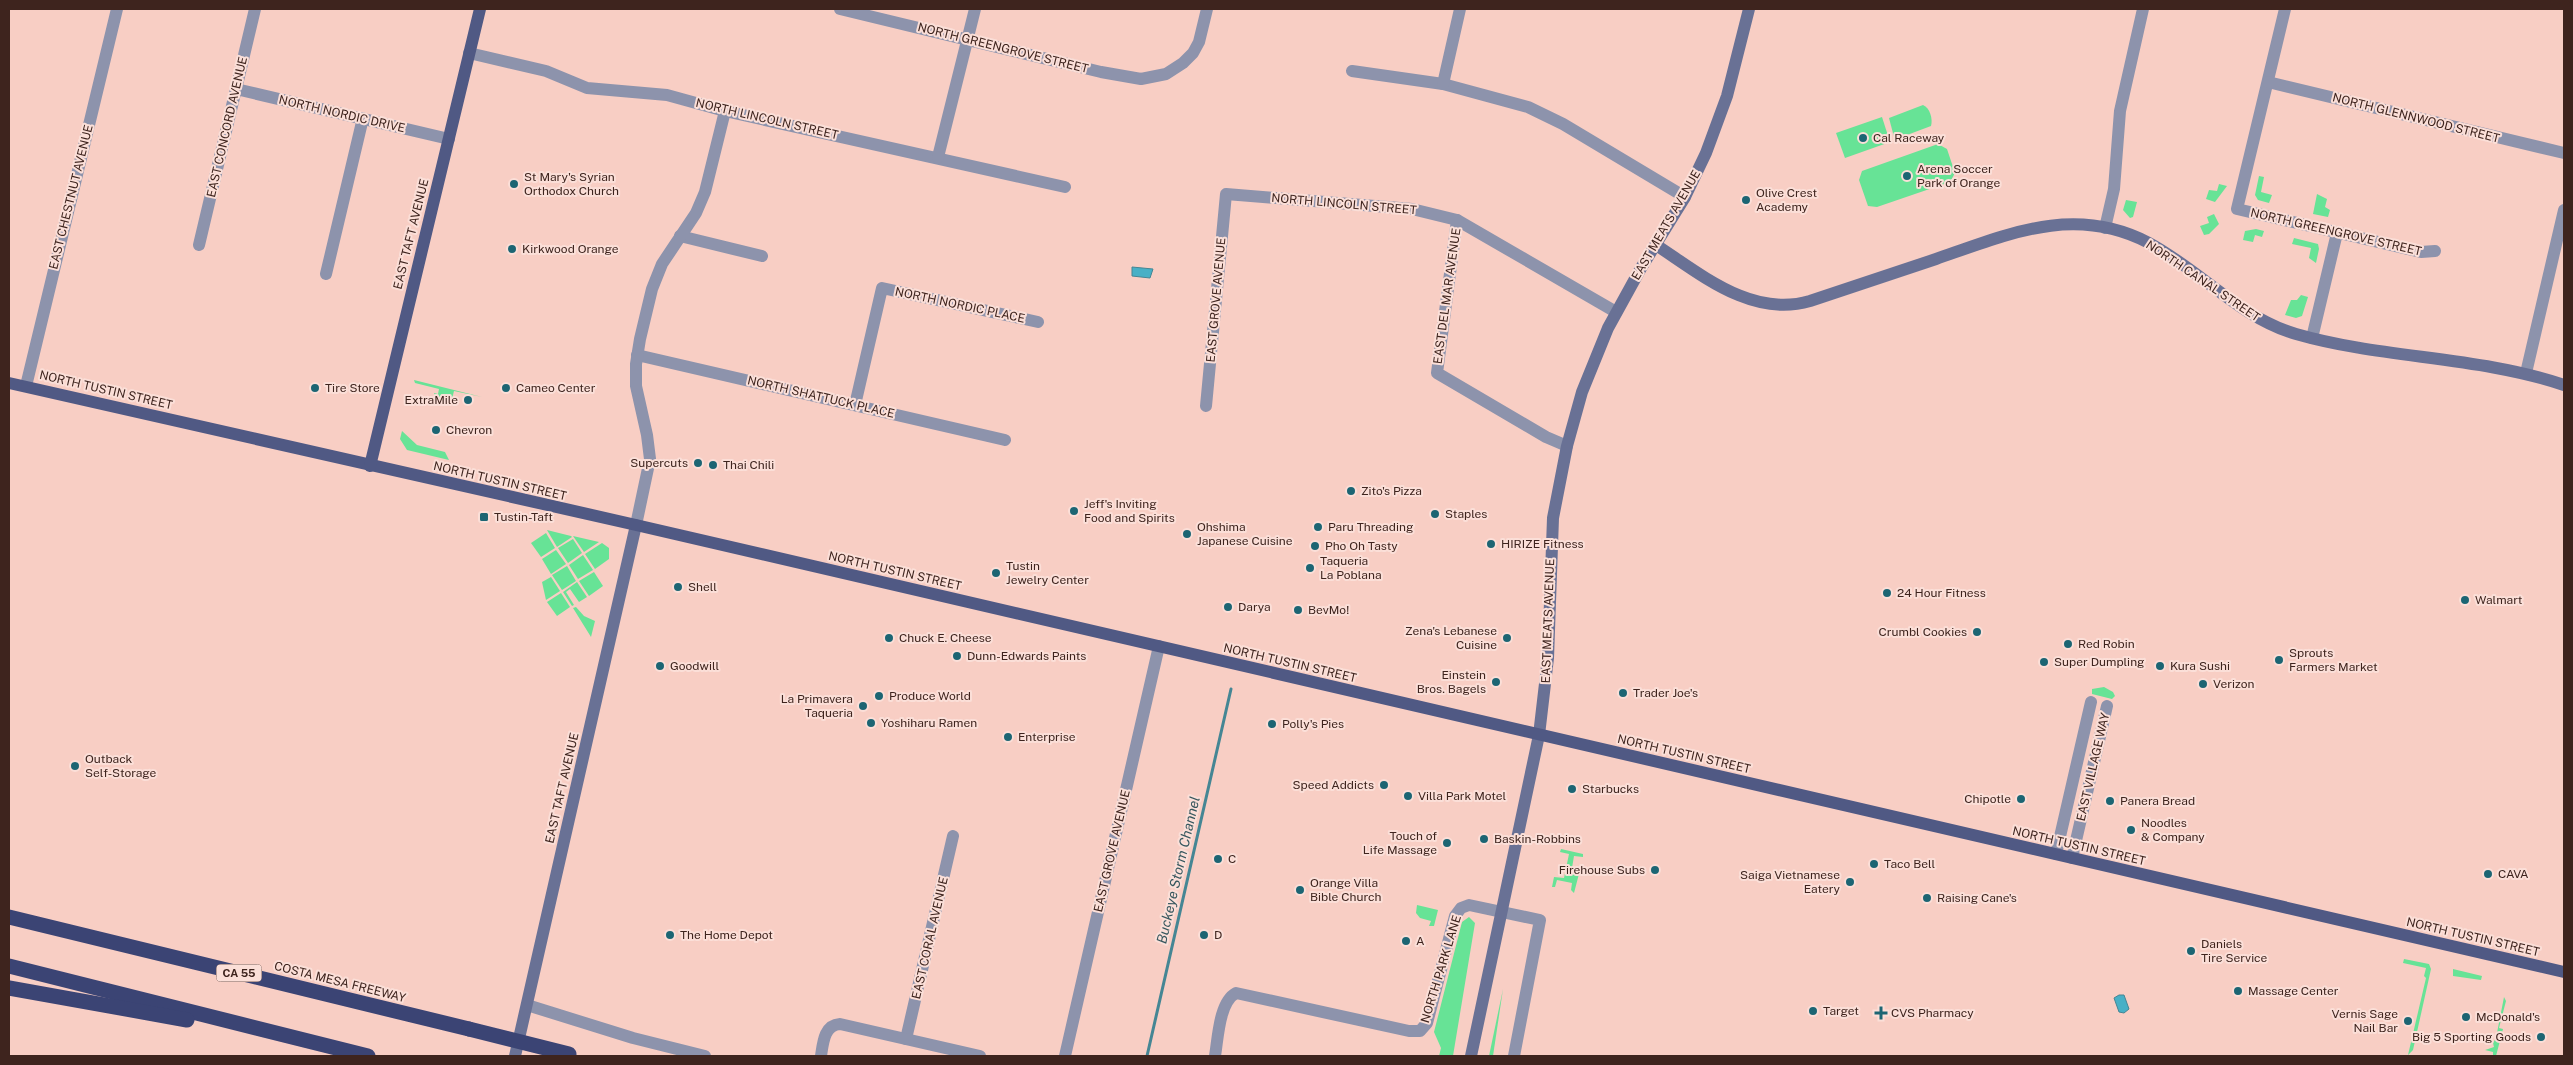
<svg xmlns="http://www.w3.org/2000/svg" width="2573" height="1065" font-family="'Public Sans',sans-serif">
<rect width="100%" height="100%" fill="#f8cec4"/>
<!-- green -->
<g fill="#67e396">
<path d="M 1923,105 C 1930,108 1933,119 1931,126 L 1899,138 L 1894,137 L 1889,118 Z"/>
<path d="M 1882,117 L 1890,142 L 1845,158 L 1836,133 Z"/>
<path d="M 1938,144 L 1947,149 L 1955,173 L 1950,182 L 1877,207 L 1868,206 L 1859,180 L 1862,171 Z"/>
<path d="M 2259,176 L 2264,177 L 2261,192 L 2272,195 L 2269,203 L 2258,200 L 2255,195 Z"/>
<path d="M 2219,184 L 2227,186 L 2215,202 L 2206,199 L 2209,190 L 2217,191 Z"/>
<path d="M 2317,194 L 2327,199 L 2325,207 L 2330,210 L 2328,217 L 2313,214 Z"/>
<path d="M 2126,200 L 2137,202 L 2133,217 L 2130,218 L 2123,210 Z"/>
<path d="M 2214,214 L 2219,224 L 2209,234 L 2204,235 L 2200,226 L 2209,223 L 2207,217 Z"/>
<path d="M 2256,229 L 2264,231 L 2262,237 L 2255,235 L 2253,242 L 2243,240 L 2245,231 Z"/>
<path d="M 2294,238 L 2318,244 L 2319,249 L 2316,263 L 2309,258 L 2311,248 L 2292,244 Z"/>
<path d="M 2301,295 L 2308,297 L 2302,316 L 2296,318 L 2285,315 L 2291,300 L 2297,300 Z"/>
<path d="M 414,380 L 482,397 L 454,391 L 452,399 L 444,394 L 442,402 L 435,397 L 434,393 L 438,394 L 439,389 L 415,383 Z"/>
<path d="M 402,431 L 417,445 L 445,452 L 449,460 L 407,450 L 400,439 Z"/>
<path d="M 547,530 L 571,536 L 572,537 L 557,547 Z"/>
<path d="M 546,533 L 555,548 L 541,557 L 531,543 Z"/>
<path d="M 573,536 L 599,542 L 584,552 Z"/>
<path d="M 573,539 L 582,553 L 568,563 L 558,548 Z"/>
<path d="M 602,543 L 609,548 L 609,559 L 595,569 L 585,554 Z"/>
<path d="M 556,550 L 566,564 L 551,574 L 542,559 Z"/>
<path d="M 583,555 L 593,570 L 578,579 L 569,565 Z"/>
<path d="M 567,566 L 576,581 L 562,590 L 552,575 Z"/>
<path d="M 594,572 L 603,586 L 589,596 L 579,581 Z"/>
<path d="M 551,577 L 560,591 L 546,600 L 542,582 Z"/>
<path d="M 577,582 L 587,597 L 579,602 L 570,589 L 566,592 L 574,605 L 572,606 L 563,592 Z"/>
<path d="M 561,593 L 570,607 L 557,616 L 547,602 Z"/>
<path d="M 576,607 L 584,616 L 595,621 L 591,637 L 573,608 Z"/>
<path d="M 2104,687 L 2113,692 L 2115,696 L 2112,699 L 2092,694 L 2092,689 Z"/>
<path d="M 1561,849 L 1583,854 L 1583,857 L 1574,856 L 1572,868 L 1580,870 L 1574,893 L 1571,890 L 1572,883 L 1557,880 L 1555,887 L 1552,887 L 1554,877 L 1564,878 L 1569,854 L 1560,852 Z"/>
<path d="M 1417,905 L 1438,910 L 1434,926 L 1429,926 L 1431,921 L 1420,918 L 1416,913 Z"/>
<path d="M 1469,917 L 1475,923 L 1453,1056 L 1439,1056 L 1441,1048 L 1434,1032 L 1462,922 Z"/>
<path d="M 2404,959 L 2429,964 L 2431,969 L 2413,1050 L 2408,1055 L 2426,978 L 2424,976 L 2426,968 L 2403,963 Z"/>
<path d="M 2453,969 L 2482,976 L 2481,980 L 2453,976 Z"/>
<path d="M 1503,989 L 1493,1056 L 1489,1056 Z"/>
<path d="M 2504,997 L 2506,1001 L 2499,1028 L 2503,1029 L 2496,1056 L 2493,1056 L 2493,1052 L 2485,1050 L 2494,1047 L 2493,1043 L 2496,1038 Z"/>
</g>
<!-- water -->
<g fill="#48b0c6" stroke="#458694">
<path d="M 1132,267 L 1153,269 L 1150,278 L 1132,276 Z"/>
<path d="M 2119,995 L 2124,995 L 2129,1009 L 2124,1013 L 2119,1012 L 2114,998 Z"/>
</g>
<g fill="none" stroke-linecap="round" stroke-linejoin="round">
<!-- stream -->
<path stroke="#458694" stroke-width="3" d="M 1147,1056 L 1231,689"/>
<!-- street -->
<g stroke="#8d93ac" stroke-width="12">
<path d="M 840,9 L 1101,72 L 1141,79 L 1166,74 L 1183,63 L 1193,53 L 1199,42 L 1207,9"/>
<path d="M 2285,9 L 2237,209 L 2421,252 L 2435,251"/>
<path d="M 469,53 L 546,71 L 587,88 L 667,95 L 725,111 L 1065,187"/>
<path d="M 1352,71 L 1443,84 L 1528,107 L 1563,124 L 1685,197"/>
<path d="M 2268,82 L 2564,153"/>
<path d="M 1443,84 L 1460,9"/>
<path d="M 236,89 L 449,139"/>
<path d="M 938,157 L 975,9"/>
<path d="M 1457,220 L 1437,373 L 1546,437 L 1567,446"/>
<path d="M 2105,228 L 2114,189 L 2120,111 L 2143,9"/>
<path d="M 680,236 L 762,256"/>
<path d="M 199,245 L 255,9"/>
<path d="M 326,274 L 363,118"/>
<path d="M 2312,338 L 2337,233"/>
<path d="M 637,355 L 1005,440"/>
<path d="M 2526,373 L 2564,210"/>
<path d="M 26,386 L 117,9"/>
<path d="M 855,405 L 882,288 L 1038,322"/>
<path d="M 1206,406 L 1226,194 L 1412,209 L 1457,220 L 1616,312"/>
<path d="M 636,525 L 650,459 L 647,435 L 636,386 L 636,364 L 640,339 L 652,289 L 662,264 L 696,213 L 705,192 L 725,111"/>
<path d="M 2056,854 L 2091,702"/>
<path d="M 2072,858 L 2107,706"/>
<path d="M 527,1005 L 633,1038 L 705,1056"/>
<path d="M 906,1039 L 953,836"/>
<path d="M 821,1056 C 823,1043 824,1025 840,1024 L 980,1056"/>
<path d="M 1065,1056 L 1159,646"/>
<path d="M 1215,1056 C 1218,1039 1219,1002 1236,993 L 1409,1031 L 1420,1031 L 1427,1023 L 1455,916 L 1461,908 L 1469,905 L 1540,920 L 1514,1056"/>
</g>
<!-- secondary -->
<g stroke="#697195" stroke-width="12">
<path d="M 1656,245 C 1702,275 1752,318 1810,301 C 1852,287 1894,273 1936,259 C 2008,234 2075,204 2149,243 C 2200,270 2240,318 2296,334 C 2383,359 2478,356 2564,385"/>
<path d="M 515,1056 L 636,525"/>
<path d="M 1471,1056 L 1539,735 L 1548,658 L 1553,518 L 1567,446 L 1582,392 L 1608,328 L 1641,268 L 1685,197 L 1706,153 L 1727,96 L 1749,9"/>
</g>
<!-- primary -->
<g stroke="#505984" stroke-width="12">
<path d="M 9,383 L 636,525 L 2564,972"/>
<path d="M 370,466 L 480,9"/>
</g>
<!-- highway -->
<g stroke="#3b4474" stroke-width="15">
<path d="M 9,917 L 469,1029"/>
<path d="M 9,966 L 368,1056"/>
<path d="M 9,988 L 187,1020"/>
</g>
<!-- highway-bridge -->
<path stroke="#3b4474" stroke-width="15" d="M 469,1029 L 569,1054"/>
</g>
<!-- markers -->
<g fill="#1c6573" stroke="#fbdfd8" stroke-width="2">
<circle cx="1863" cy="138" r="5"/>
<circle cx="1907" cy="176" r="5"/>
<circle cx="514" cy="184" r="5"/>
<circle cx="1746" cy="200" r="5"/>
<circle cx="512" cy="249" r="5"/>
<circle cx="315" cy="388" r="5"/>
<circle cx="506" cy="388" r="5"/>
<circle cx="468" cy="400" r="5"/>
<circle cx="436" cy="430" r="5"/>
<circle cx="698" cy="463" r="5"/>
<circle cx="713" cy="465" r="5"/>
<circle cx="1351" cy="491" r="5"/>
<circle cx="1074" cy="511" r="5"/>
<circle cx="1435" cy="514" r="5"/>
<rect x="479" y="512" width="10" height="10" rx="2.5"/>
<circle cx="1318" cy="527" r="5"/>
<circle cx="1187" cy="534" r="5"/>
<circle cx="1491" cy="544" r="5"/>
<circle cx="1315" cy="546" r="5"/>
<circle cx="1310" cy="568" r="5"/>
<circle cx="996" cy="573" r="5"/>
<circle cx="678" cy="587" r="5"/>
<circle cx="1887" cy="593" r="5"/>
<circle cx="2465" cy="600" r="5"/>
<circle cx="1228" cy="607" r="5"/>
<circle cx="1298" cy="610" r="5"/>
<circle cx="1977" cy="632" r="5"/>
<circle cx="889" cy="638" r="5"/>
<circle cx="1507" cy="638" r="5"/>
<circle cx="2068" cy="644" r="5"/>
<circle cx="957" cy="656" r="5"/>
<circle cx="2279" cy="660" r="5"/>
<circle cx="2044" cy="662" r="5"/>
<circle cx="660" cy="666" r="5"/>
<circle cx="2160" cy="666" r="5"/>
<circle cx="1496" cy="682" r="5"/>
<circle cx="2203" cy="684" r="5"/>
<circle cx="1623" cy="693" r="5"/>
<circle cx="879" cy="696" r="5"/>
<circle cx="863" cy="706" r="5"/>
<circle cx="871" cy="723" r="5"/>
<circle cx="1272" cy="724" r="5"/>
<circle cx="1008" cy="737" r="5"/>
<circle cx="75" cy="766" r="5"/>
<circle cx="1384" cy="785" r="5"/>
<circle cx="1572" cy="789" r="5"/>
<circle cx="1408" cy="796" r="5"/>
<circle cx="2021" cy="799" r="5"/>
<circle cx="2110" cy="801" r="5"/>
<circle cx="2131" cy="830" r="5"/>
<circle cx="1484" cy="839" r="5"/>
<circle cx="1447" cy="843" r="5"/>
<circle cx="1218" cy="859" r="5"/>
<circle cx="1874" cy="864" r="5"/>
<circle cx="1655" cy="870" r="5"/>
<circle cx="2488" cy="874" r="5"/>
<circle cx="1850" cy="882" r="5"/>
<circle cx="1300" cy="890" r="5"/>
<circle cx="1927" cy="898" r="5"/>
<circle cx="670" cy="935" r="5"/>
<circle cx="1204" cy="935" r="5"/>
<circle cx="1406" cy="941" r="5"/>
<circle cx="2191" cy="951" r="5"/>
<circle cx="2238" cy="991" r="5"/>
<circle cx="1813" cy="1011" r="5"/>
<path d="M1878.5 1005.5h5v5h5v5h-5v5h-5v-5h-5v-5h5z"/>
<circle cx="2466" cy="1017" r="5"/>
<circle cx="2408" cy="1021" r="5"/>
<circle cx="2541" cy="1037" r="5"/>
</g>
<g text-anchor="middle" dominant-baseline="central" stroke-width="4" stroke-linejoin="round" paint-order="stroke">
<!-- shield labels -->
<rect fill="#fbdfd8" stroke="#775c56" stroke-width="1" x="216.5" y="964.5" width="45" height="17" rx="4"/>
<g font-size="11" font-weight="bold" fill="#3e241e">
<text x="239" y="973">CA 55</text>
</g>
<!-- street labels -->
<g font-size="12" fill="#3e241e" stroke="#fbdfd8">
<text transform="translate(1003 48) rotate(14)">NORTH GREENGROVE STREET</text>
<text transform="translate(342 114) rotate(13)">NORTH NORDIC DRIVE</text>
<text transform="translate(2416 118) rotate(14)">NORTH GLENNWOOD STREET</text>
<text transform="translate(767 119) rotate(13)">NORTH LINCOLN STREET</text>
<text transform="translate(227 127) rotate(-77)">EAST CONCORD AVENUE</text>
<text transform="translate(71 197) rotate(-76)">EAST CHESTNUT AVENUE</text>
<text transform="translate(1344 204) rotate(5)">NORTH LINCOLN STREET</text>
<text transform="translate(1666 225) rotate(-60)">EAST MEATS AVENUE</text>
<text transform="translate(2336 232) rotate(13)">NORTH GREENGROVE STREET</text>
<text transform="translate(411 234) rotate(-76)">EAST TAFT AVENUE</text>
<text transform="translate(2203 281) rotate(34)">NORTH CANAL STREET</text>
<text transform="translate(1447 296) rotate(-82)">EAST DEL MAR AVENUE</text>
<text transform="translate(1216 300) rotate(-85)">EAST GROVE AVENUE</text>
<text transform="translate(960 305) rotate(12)">NORTH NORDIC PLACE</text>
<text transform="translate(106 390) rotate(13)">NORTH TUSTIN STREET</text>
<text transform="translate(821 397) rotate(13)">NORTH SHATTUCK PLACE</text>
<text transform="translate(500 481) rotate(13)">NORTH TUSTIN STREET</text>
<text transform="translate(895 571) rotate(13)">NORTH TUSTIN STREET</text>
<text transform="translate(1548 621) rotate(-88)">EAST MEATS AVENUE</text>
<text transform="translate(1290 663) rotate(13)">NORTH TUSTIN STREET</text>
<text transform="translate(1684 754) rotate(13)">NORTH TUSTIN STREET</text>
<text transform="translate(2093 767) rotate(-77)">EAST VILLAGE WAY</text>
<text transform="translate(562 788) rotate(-77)">EAST TAFT AVENUE</text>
<text transform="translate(2079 846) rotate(13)">NORTH TUSTIN STREET</text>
<text transform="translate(1112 851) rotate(-77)">EAST GROVE AVENUE</text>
<text transform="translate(2473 937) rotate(13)">NORTH TUSTIN STREET</text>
<text transform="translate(930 938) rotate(-77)">EAST CORAL AVENUE</text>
<text transform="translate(1441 969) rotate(-73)">NORTH PARK LANE</text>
<text transform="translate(340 982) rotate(14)">COSTA MESA FREEWAY</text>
</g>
<!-- poi labels -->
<g font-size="12" fill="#3e241e" stroke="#fbdfd8" text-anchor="start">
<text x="1873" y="138">Cal Raceway</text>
<text x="1917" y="169">Arena Soccer<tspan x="1917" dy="14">Park of Orange</tspan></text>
<text x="524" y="177">St Mary's Syrian<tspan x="524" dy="14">Orthodox Church</tspan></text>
<text x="1756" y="193">Olive Crest<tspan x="1756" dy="14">Academy</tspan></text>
<text x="522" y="249">Kirkwood Orange</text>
<text x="325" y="388">Tire Store</text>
<text x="516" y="388">Cameo Center</text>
<text x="458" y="400" text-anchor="end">ExtraMile</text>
<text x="446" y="430">Chevron</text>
<text x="688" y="463" text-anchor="end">Supercuts</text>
<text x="723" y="465">Thai Chili</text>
<text x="1361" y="491">Zito's Pizza</text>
<text x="1084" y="504">Jeff's Inviting<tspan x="1084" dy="14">Food and Spirits</tspan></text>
<text x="1445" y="514">Staples</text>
<text x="494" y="517">Tustin-Taft</text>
<text x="1197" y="527">Ohshima<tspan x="1197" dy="14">Japanese Cuisine</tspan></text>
<text x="1328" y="527">Paru Threading</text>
<text x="1501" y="544">HIRIZE Fitness</text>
<text x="1325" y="546">Pho Oh Tasty</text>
<text x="1320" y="561">Taqueria<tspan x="1320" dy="14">La Poblana</tspan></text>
<text x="1006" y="566">Tustin<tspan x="1006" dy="14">Jewelry Center</tspan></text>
<text x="688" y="587">Shell</text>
<text x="1897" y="593">24 Hour Fitness</text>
<text x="2475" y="600">Walmart</text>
<text x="1238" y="607">Darya</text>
<text x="1308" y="610">BevMo!</text>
<text x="1497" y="631" text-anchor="end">Zena's Lebanese<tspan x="1497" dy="14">Cuisine</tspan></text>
<text x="1967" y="632" text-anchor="end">Crumbl Cookies</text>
<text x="899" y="638">Chuck E. Cheese</text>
<text x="2078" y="644">Red Robin</text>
<text x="2289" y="653">Sprouts<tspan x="2289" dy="14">Farmers Market</tspan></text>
<text x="967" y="656">Dunn-Edwards Paints</text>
<text x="2054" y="662">Super Dumpling</text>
<text x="670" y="666">Goodwill</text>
<text x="2170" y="666">Kura Sushi</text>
<text x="1486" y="675" text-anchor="end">Einstein<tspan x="1486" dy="14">Bros. Bagels</tspan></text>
<text x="2213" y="684">Verizon</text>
<text x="1633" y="693">Trader Joe's</text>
<text x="889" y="696">Produce World</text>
<text x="853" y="699" text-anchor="end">La Primavera<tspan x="853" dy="14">Taqueria</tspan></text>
<text x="881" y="723">Yoshiharu Ramen</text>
<text x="1282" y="724">Polly's Pies</text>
<text x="1018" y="737">Enterprise</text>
<text x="85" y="759">Outback<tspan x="85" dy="14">Self-Storage</tspan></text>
<text x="1374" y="785" text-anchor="end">Speed Addicts</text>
<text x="1582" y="789">Starbucks</text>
<text x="1418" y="796">Villa Park Motel</text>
<text x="2011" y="799" text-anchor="end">Chipotle</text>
<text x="2120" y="801">Panera Bread</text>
<text x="2141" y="823">Noodles<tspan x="2141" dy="14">&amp; Company</tspan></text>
<text x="1437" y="836" text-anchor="end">Touch of<tspan x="1437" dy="14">Life Massage</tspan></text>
<text x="1494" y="839">Baskin-Robbins</text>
<text x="1228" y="859">C</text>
<text x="1884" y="864">Taco Bell</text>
<text x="1645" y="870" text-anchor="end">Firehouse Subs</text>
<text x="2498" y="874">CAVA</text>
<text x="1840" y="875" text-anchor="end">Saiga Vietnamese<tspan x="1840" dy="14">Eatery</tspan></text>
<text x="1310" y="883">Orange Villa<tspan x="1310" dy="14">Bible Church</tspan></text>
<text x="1937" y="898">Raising Cane's</text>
<text x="680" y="935">The Home Depot</text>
<text x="1214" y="935">D</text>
<text x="1416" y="941">A</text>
<text x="2201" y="944">Daniels<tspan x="2201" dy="14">Tire Service</tspan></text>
<text x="2248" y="991">Massage Center</text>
<text x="1823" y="1011">Target</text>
<text x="1891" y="1013">CVS Pharmacy</text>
<text x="2398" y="1014" text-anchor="end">Vernis Sage<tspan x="2398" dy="14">Nail Bar</tspan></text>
<text x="2476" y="1017">McDonald's</text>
<text x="2531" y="1037" text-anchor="end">Big 5 Sporting Goods</text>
</g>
<!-- water labels -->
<g font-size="14" font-style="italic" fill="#37575e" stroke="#fbdfd8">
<text transform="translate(1178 870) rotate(-77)">Buckeye Storm Channel</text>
</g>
</g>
<!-- border -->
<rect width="2573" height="1065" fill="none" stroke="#3e241e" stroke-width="20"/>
</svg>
